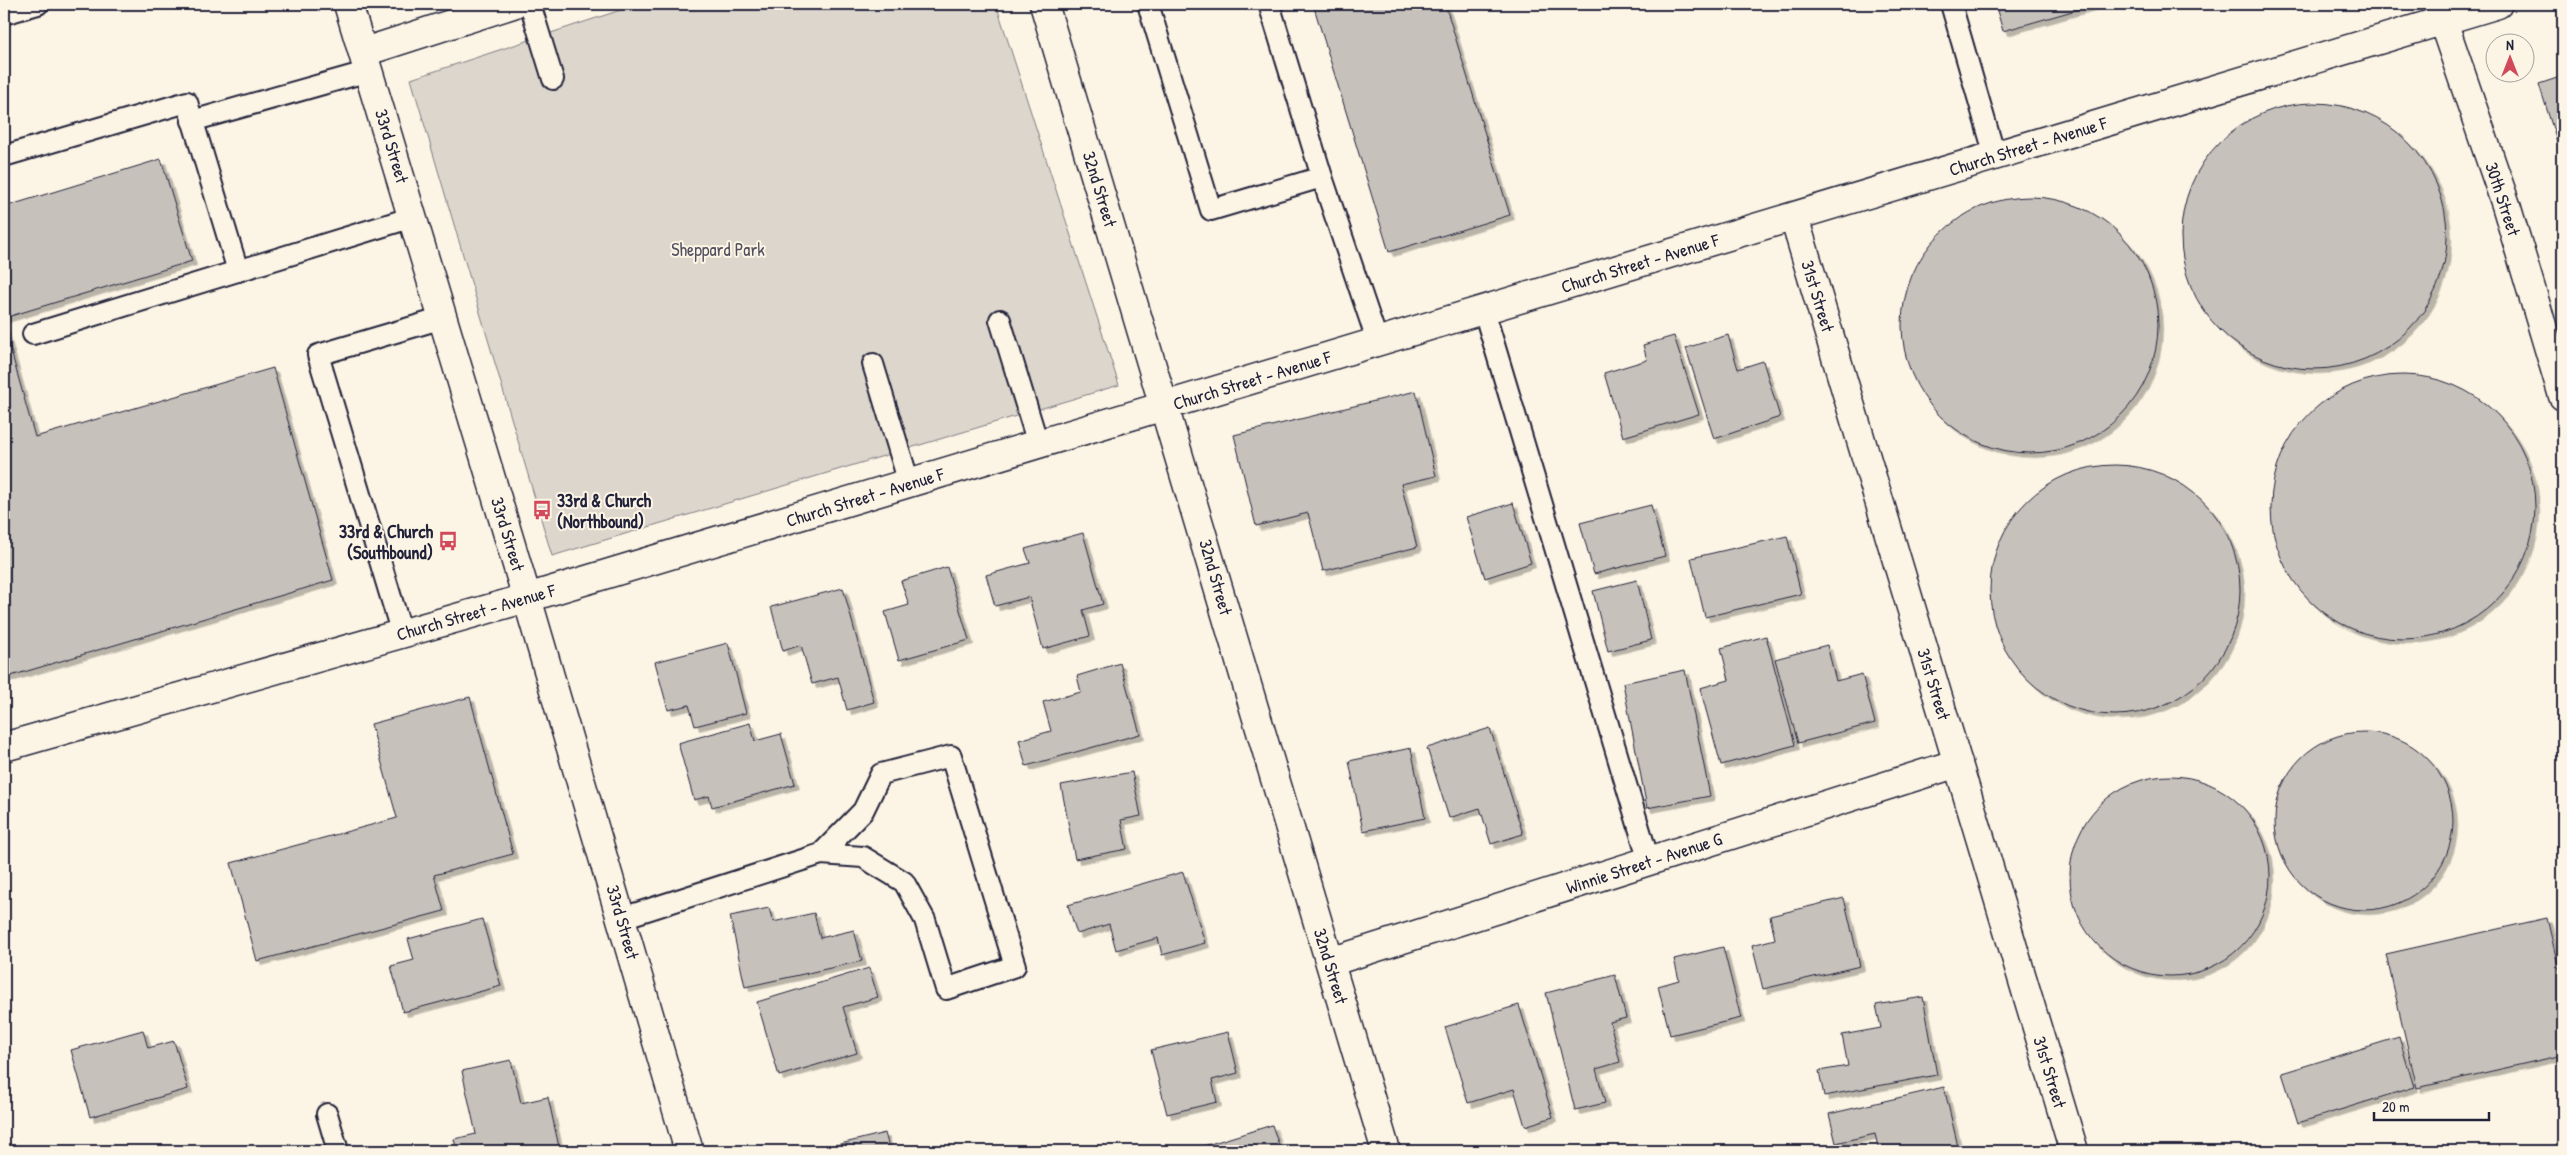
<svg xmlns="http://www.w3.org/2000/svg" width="2567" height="1155" font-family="'Patrick Hand',sans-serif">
<defs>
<filter id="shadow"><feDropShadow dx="4.5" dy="4.5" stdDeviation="0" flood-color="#0004"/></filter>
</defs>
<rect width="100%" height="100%" fill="#fcf5e5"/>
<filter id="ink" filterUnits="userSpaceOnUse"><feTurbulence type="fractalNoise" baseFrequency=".02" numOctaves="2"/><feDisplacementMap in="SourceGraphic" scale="10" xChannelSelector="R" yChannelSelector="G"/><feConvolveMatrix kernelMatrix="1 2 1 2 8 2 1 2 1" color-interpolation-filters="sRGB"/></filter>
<g filter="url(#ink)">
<!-- green -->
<path fill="#dcd6cc" stroke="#7f7c84" d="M 639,4 L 996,4 L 1119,385 L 552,556 L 411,79 Z"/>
<!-- building -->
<g fill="#c6c1bb" stroke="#22223b" filter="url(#shadow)">
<path d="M 1313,4 L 1445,4 L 1510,215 L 1389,252 Z"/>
<path d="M 1995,4 L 2097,4 L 2003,31 Z"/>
<path d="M 2563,76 L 2563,143 L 2558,145 L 2539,84 Z"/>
<circle cx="2314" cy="236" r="133"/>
<path d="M 161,159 L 192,261 L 4,318 L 4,207 Z"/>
<circle cx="2030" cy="325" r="128"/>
<path d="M 4,326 L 35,437 L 273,368 L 333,580 L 4,678 Z"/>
<path d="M 1728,335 L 1738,369 L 1763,361 L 1780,417 L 1714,439 L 1686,348 Z"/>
<path d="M 1674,336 L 1699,414 L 1623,437 L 1604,373 L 1647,360 L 1643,345 Z"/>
<circle cx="2403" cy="507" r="132"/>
<path d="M 1416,391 L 1436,476 L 1401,484 L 1417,547 L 1323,571 L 1308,513 L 1256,526 L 1234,435 Z"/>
<circle cx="2115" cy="590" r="125"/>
<path d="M 1513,503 L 1531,563 L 1485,578 L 1466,517 Z"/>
<path d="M 1651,505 L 1665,556 L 1594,574 L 1580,523 Z"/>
<path d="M 1083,533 L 1103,604 L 1083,610 L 1090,636 L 1043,649 L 1029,597 L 995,606 L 986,575 L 1030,563 L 1025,549 Z"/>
<path d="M 1787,536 L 1801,594 L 1705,617 L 1691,558 Z"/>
<path d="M 947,567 L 969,640 L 899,660 L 885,612 L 909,605 L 901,581 Z"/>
<path d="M 1637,580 L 1651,640 L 1608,651 L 1593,591 Z"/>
<path d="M 843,588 L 874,702 L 847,710 L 838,677 L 812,684 L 801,645 L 783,651 L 771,607 Z"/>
<path d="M 1766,636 L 1795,745 L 1721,765 L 1700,688 L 1729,680 L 1721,648 Z"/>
<path d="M 728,643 L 746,713 L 695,726 L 689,705 L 668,710 L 655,662 Z"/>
<path d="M 1827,645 L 1836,681 L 1862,674 L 1875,723 L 1798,743 L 1775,659 Z"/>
<path d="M 1120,663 L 1140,734 L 1026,766 L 1019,740 L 1051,731 L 1043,702 L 1081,692 L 1077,676 Z"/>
<path d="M 1685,670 L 1710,796 L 1647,808 L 1623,683 Z"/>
<path d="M 470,697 L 513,854 L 434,875 L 444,911 L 257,961 L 231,863 L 397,818 L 371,724 Z"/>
<path d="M 750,723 L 755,741 L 781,734 L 795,784 L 712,807 L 709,796 L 694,800 L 678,743 Z"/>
<path d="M 1490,728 L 1523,834 L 1491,844 L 1480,808 L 1449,818 L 1427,748 Z"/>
<circle cx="2364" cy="821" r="89"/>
<path d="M 1411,748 L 1425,818 L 1363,831 L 1349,761 Z"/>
<path d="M 1132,772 L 1141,816 L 1121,820 L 1127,849 L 1075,859 L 1061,785 Z"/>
<circle cx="2170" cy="876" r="100"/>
<path d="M 1183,872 L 1205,943 L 1162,955 L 1158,938 L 1116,950 L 1109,924 L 1077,934 L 1068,905 Z"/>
<path d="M 1844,898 L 1860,966 L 1763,989 L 1752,945 L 1775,939 L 1770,916 Z"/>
<path d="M 769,908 L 773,922 L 814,913 L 820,938 L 854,930 L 862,961 L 745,987 L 730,916 Z"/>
<path d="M 2547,918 L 2563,987 L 2563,1055 L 2417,1088 L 2386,954 Z"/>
<path d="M 482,919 L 501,986 L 403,1012 L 391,966 L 414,960 L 408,939 Z"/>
<path d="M 1723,947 L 1741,1018 L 1670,1035 L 1658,986 L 1679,980 L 1674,959 Z"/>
<path d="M 869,968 L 878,997 L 843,1007 L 857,1053 L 779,1076 L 757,1002 Z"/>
<path d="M 1615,975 L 1626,1018 L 1610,1022 L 1620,1062 L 1596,1069 L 1605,1103 L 1575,1110 L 1546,993 Z"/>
<path d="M 1923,997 L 1937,1075 L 1824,1096 L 1819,1071 L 1848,1066 L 1842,1035 L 1881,1028 L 1876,1005 Z"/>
<path d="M 1519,1005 L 1553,1117 L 1525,1126 L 1514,1089 L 1468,1103 L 1445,1027 Z"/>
<path d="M 143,1030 L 148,1048 L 174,1041 L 188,1089 L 90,1117 L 71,1050 Z"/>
<path d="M 1228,1032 L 1238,1073 L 1212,1080 L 1217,1102 L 1167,1114 L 1151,1050 Z"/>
<path d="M 2399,1037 L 2414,1087 L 2298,1123 L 2282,1073 Z"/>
<path d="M 511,1060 L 521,1103 L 548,1097 L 559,1147 L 540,1151 L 457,1151 L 454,1139 L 476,1134 L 462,1071 Z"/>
<path d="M 1944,1087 L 1959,1151 L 1879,1151 L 1875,1134 L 1836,1143 L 1829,1114 Z"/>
<path d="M 1272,1125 L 1281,1151 L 1187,1151 Z"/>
<path d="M 885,1133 L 890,1151 L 812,1151 Z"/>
</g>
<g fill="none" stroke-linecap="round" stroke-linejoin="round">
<defs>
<g id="service">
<path d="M 530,4 L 553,79"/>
<path d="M 1148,4 L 1211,210 L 1322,177"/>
<path d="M 1269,4 L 1322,177 L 1378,343"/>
<path d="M 1951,4 L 1995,156"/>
<path d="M 4,14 L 38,4"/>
<path d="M 192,121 L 369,71"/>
<path d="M 4,156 L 187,102 L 238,271"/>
<path d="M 1484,311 L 1649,861"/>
<path d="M 1000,320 L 1038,444"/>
<path d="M 33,334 L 413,217"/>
<path d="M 873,364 L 909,483"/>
<path d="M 402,634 L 318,355 L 443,318"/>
<path d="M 622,918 L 821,854 L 863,857 L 904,882 L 925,920 L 946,989 L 1015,966 L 951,756 L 881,774 L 863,811 L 821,854"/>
<path d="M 327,1114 L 338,1151"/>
</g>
<g id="minor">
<path d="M 1044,4 L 1386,1151"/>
<path d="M 2437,4 L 2506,205 L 2563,396"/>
<path d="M 364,52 L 513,4"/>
<path d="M 1794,217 L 2074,1151"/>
<path d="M 1330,962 L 1958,763"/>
</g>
<g id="tertiary">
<path d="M 348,4 L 527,598 L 689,1151"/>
<path d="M 4,747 L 527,598 L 2498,4"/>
</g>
</defs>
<!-- service casing -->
<use href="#service" stroke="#22223b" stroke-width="24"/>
<!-- minor casing -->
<use href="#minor" stroke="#22223b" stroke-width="31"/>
<!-- tertiary casing -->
<use href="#tertiary" stroke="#22223b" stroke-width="31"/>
<!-- service -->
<use href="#service" stroke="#fcf5e5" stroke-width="20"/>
<!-- minor -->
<use href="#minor" stroke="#fcf5e5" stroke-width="28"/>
<!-- tertiary -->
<use href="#tertiary" stroke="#fcf5e5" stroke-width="28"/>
</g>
</g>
<!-- icons -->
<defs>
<symbol id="bus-bare" viewBox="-9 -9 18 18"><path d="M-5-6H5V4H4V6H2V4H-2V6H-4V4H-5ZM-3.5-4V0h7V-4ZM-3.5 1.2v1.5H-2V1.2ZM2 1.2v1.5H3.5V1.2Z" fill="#d1495b" stroke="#fcf5e5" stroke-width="2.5" paint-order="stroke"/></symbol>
</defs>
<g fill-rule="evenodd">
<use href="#bus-bare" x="528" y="496" width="28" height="28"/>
<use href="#bus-bare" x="434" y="527" width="28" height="28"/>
</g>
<g text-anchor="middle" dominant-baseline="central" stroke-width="4" stroke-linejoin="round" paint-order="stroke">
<!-- street labels -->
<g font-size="18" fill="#22223b" stroke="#fcf5e5">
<text transform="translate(392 146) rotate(73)">33rd Street</text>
<text transform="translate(2028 146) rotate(-17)">Church Street - Avenue F</text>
<text transform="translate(1100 189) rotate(73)">32nd Street</text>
<text transform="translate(2503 199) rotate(72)">30th Street</text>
<text transform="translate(1640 263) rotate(-17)">Church Street - Avenue F</text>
<text transform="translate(1818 296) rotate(73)">31st Street</text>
<text transform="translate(1252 380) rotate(-17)">Church Street - Avenue F</text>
<text transform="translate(865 497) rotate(-17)">Church Street - Avenue F</text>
<text transform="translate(508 534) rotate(73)">33rd Street</text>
<text transform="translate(1216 577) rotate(74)">32nd Street</text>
<text transform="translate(476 612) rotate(-16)">Church Street - Avenue F</text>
<text transform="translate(1934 684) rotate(73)">31st Street</text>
<text transform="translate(1644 863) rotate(-18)">Winnie Street - Avenue G</text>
<text transform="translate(623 922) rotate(74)">33rd Street</text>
<text transform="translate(1331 966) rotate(73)">32nd Street</text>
<text transform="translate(2050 1072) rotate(73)">31st Street</text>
</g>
<!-- park labels -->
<g font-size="18" fill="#504f5f" stroke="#fcf5e5">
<text x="718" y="249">Sheppard Park</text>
</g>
<!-- poi labels -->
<g font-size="18" font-weight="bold" fill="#22223b" stroke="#fcf5e5" text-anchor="start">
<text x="557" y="500">33rd &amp; Church<tspan x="557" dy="21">(Northbound)</tspan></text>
<text x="433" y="531" text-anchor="end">33rd &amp; Church<tspan x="433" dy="21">(Southbound)</tspan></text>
</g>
</g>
<!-- margin -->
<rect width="2567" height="1155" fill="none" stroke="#fcf5e5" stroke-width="20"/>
<rect x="10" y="10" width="2547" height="1135" fill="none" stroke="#22223b" stroke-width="2" filter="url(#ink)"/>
<!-- north arrow -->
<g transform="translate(2510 58)"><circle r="24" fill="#fcf5e5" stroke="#a5a1a1"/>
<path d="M0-4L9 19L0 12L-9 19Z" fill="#d1495b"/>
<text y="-8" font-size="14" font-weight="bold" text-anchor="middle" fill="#22223b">N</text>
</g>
<!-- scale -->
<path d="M2374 1112v8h115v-8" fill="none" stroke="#22223b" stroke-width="2.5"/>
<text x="2382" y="1112" font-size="15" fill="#22223b" stroke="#fcf5e5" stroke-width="4" paint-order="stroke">20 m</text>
</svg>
